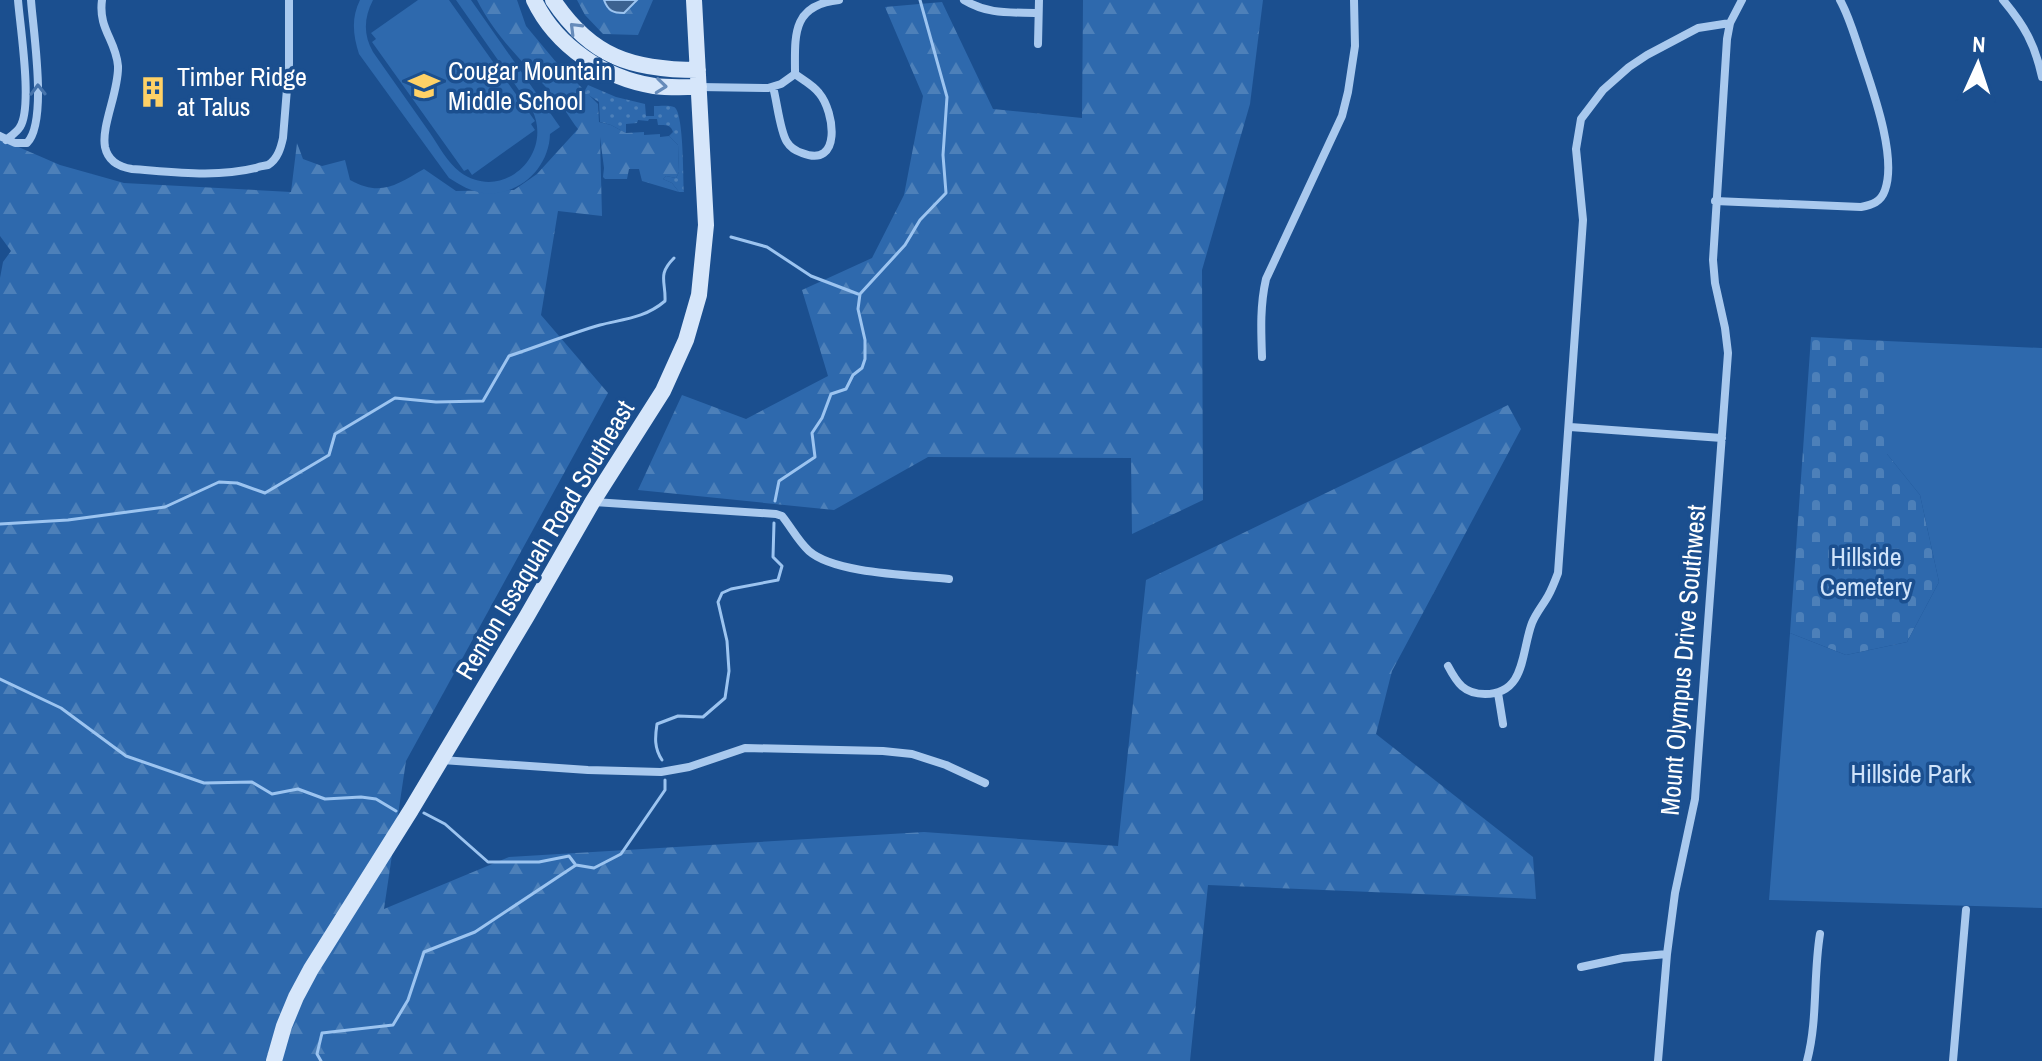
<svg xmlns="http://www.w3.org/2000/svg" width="2042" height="1061" viewBox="0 0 2042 1061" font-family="'Archivo Narrow',sans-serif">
  <defs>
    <pattern id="grass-dots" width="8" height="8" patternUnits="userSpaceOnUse" patternTransform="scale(2)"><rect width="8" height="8" fill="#2e69ad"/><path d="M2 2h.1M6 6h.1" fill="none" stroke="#4d80b9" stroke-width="1.8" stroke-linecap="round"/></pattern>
    <pattern id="forest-firs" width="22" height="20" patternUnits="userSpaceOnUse" patternTransform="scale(2)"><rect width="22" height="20" fill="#2e69ad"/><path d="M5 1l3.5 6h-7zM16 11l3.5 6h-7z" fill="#4d80b9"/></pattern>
    <pattern id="cemetery-stones" width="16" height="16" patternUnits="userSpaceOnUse" patternTransform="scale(2)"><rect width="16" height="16" fill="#2e69ad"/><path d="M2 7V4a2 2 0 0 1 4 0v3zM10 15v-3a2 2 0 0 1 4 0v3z" fill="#4d80b9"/></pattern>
  </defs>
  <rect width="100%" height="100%" fill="#1b4f8f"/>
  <path fill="url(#grass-dots)" d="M 588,85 L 616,97 L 645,104 L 646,116 L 654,116 L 654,106 C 659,106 670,105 674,107 C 684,111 683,179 684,192 L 679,192 L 672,183 L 663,179 L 666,176 L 676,178 L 679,172 L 678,145 L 669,136 L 673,132 C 671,124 664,125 658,125 L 657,119 L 649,119 L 648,121 L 638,120 L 637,123 L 626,124 L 626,133 L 611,125 L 600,122 L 599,102 L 584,92 Z"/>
  <path fill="url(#forest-firs)" d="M 477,0 L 517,0 L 526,26 L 556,62 L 598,104 L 599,122 L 611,125 L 626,133 L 644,132 L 644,135 L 660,134 L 660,137 L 669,136 L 678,145 L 679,172 L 676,178 L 666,176 L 663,179 L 672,183 L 679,192 L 642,181 L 639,169 L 629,169 L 627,179 L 605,179 L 603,177 L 604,168 L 600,137 L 602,216 L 558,211 L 541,315 L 608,393 L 406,761 L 384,909 L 509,857 L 924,832 L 1118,846 L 1146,580 L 1508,405 L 1521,429 L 1392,671 L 1376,734 L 1533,857 L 1536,899 L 1208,885 L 1190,1061 L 0,1061 L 0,278 L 3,262 L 11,251 L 0,236 L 0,139 L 60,165 L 124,183 L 291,192 L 297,143 L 303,159 L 322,166 L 345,160 L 350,180 C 381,197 396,185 424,169 L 456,191 L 514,190 L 537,174 L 578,129 C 570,119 564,107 556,98 C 528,67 496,38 477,0 Z
    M 577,0 L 604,0 L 608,9 L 635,4 L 637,0 L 653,0 L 638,35 L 603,34 L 585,15 Z
    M 1083,0 L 1263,0 L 1250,104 L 1202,270 L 1203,500 L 1132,534 L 1131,458 L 928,457 L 834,510 L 638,490 L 682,395 L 746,419 L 828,376 L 802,290 L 872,258 L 904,195 L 923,96 L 885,7 L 942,2 L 993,109 L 1082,118 Z"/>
  <path fill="url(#cemetery-stones)" d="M 1811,337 L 1887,341 L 1887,454 L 1920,495 L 1939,582 L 1907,642 L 1846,655 L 1790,633 Z"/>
  <path fill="#2e69ad" d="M 360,0 L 373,0 C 364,18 363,34 373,52 C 392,79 411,106 430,133 C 439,146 447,162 460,172 C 504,204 557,152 530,106 L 456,0 L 471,0 L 560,127 L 550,134 C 549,169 518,197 483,193 C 470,191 460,185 449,178 L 359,54 C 353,35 351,18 360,0 Z
    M 418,0 L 449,0 L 535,121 L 531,124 L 535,130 L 472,175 L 468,169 L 464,171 L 372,42 L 376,39 L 371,33 Z
    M 1887,341 L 2042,348 L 2042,908 L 1769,900 L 1790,633 L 1846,655 L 1907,642 L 1939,582 L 1920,495 L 1887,454 Z"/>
  <path fill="#3c6290" stroke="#9cc4f0" stroke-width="2" d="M 604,0 L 637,0 L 624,13 C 613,13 608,11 604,0 Z"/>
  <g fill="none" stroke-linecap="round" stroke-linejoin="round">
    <path stroke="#9cc4f0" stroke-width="3" d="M 731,237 L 767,247 L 811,276 L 858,294
      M 775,501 L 779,481 L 815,457 L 812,433 L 822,418 L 831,394 L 846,389 L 853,375 L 862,368 L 865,359 L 865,340 L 858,309 L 860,294 L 905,245 L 920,220 L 946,193 L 943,155 L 947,97 L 920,0
      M 0,524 L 68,520 L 165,507 L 219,482 L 237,483 L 265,493 L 329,455 L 335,434 L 395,398 L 436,402 L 483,401 L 509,356 C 539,346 569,334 600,325 C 624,319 645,318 665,301 C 666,281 657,275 674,258
      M 0,679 L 61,708 L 126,756 L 204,783 L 252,782 L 272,794 L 298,789 L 325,799 L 361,797 L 376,799 L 396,811
      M 662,760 C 654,748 655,737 657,724 L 678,716 L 703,717 L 725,698 L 729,671 L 727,641 L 718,602 L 722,593 L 731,589 L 778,580 L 782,566 L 773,557 L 774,523
      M 424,813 L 445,824 L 488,862 L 539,862 L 569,856 L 575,864
      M 321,1061 L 317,1054 L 322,1033 L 393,1025 L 408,1000 L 424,952 L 475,932 L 576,865 L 594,868 L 621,854 L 665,790 L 665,780"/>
    <path stroke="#a9c9ee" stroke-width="8" d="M 102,0 C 98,29 116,40 118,66 C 119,91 101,126 105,147 C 108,161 119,167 132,169 C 173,172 216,178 256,168 C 257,167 268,165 268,165 C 278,159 281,147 283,138 L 289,64 L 289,0
      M 964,0 C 989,15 1010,12 1038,13
      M 2003,0 C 2024,25 2035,44 2042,77
      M 1038,44 L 1039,0
      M 699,87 L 768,88 L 781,84 L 795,74 C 795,36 791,5 839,0
      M 773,87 C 777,101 780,132 787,142 C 790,147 796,151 802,153 C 842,169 835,112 819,93 C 813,85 803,80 795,74
      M 0,136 L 15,143 L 27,143 C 48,122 33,30 31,0
      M 6,140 C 11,136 17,132 20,127 C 33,107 20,26 18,0
      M 1715,201 L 1861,207 C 1872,205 1881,202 1885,190 C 1897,157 1873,91 1862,58 C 1855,38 1850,18 1840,0
      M 1262,357 C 1261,330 1260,305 1266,279 L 1342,116 L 1348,92 L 1355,46 L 1354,0
      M 1570,427 L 1722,438
      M 594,502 L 776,514 L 782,516 C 791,527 798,541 809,551 C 835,574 913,575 949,579
      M 1448,666 C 1457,683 1464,694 1485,694 C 1526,694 1521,652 1532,623 C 1536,613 1543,605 1548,596 C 1552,589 1555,581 1558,573 L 1583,220 L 1576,149 L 1581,119 L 1603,90 L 1629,67 L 1647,55 L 1698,28 L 1730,23
      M 1498,693 L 1503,724
      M 442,760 L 588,770 L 661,772 L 689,767 L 745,748 L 883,751 L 912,754 L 946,765 L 985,783
      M 1581,967 L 1623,958 L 1667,954
      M 1658,1061 L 1667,954 L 1675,893 L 1695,799 L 1728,353 L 1725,328 L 1715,283 L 1713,260 L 1727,39 L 1730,23 L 1742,0
      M 1807,1061 C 1818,1020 1813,976 1820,934
      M 1953,1061 L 1966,910"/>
    <path stroke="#d6e6fa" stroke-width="16" d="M 534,0 C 556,46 604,78 654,86 C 669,88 684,87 699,87
      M 553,0 C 591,57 632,70 698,70
      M 274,1061 L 284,1026 L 296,997 L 311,969 L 411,810 L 527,616 L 593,501 L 663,391 L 686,340 L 699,295 L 706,225 L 694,0"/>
  </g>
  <defs><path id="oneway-chevron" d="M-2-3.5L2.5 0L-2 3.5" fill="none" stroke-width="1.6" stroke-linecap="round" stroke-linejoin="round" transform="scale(2)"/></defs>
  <g stroke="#668bba">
    <use href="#oneway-chevron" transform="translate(575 28) rotate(-135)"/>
    <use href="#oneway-chevron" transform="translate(661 86) rotate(6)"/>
  </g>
  <use stroke="#4674ac" href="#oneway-chevron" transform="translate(38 90) rotate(-91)"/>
  <defs>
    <symbol id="school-bare" viewBox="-9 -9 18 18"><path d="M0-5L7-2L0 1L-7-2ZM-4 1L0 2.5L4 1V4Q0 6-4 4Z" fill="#ffd166" stroke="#1b4f8f" stroke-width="2.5" paint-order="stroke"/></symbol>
    <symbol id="building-bare" viewBox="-9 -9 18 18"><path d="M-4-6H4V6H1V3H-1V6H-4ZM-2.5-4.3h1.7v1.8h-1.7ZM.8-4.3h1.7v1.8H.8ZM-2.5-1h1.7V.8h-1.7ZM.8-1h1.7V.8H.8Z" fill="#ffd166" stroke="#1b4f8f" stroke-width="2.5" paint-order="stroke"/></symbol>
  </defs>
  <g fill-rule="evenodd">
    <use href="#school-bare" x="402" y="64" width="44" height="44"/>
    <use href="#building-bare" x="131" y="70" width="44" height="44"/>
  </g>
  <g text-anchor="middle" stroke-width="7" stroke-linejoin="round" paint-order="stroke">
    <g font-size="26" fill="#fff" stroke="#1b4f8f" text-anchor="start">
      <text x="448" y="80">Cougar Mountain<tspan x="448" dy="30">Middle School</tspan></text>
      <text x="177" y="86">Timber Ridge<tspan x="177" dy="30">at Talus</tspan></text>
    </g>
    <g font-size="26" fill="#fff" stroke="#1b4f8f">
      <text transform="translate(545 540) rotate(-59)" y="9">Renton Issaquah Road Southeast</text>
      <text transform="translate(1683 660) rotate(-85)" y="9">Mount Olympus Drive Southwest</text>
    </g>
    <g font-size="26" fill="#cfe3fa" stroke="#1b4f8f">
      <text x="1866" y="566">Hillside<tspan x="1866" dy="30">Cemetery</tspan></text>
      <text x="1911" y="783">Hillside Park</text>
    </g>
  </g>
  <g transform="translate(1978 64) rotate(3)" stroke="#1b4f8f" stroke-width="6" paint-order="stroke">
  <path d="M0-6L14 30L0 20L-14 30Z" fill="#ffffff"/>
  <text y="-12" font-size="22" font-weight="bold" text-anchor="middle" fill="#ffffff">N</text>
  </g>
</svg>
